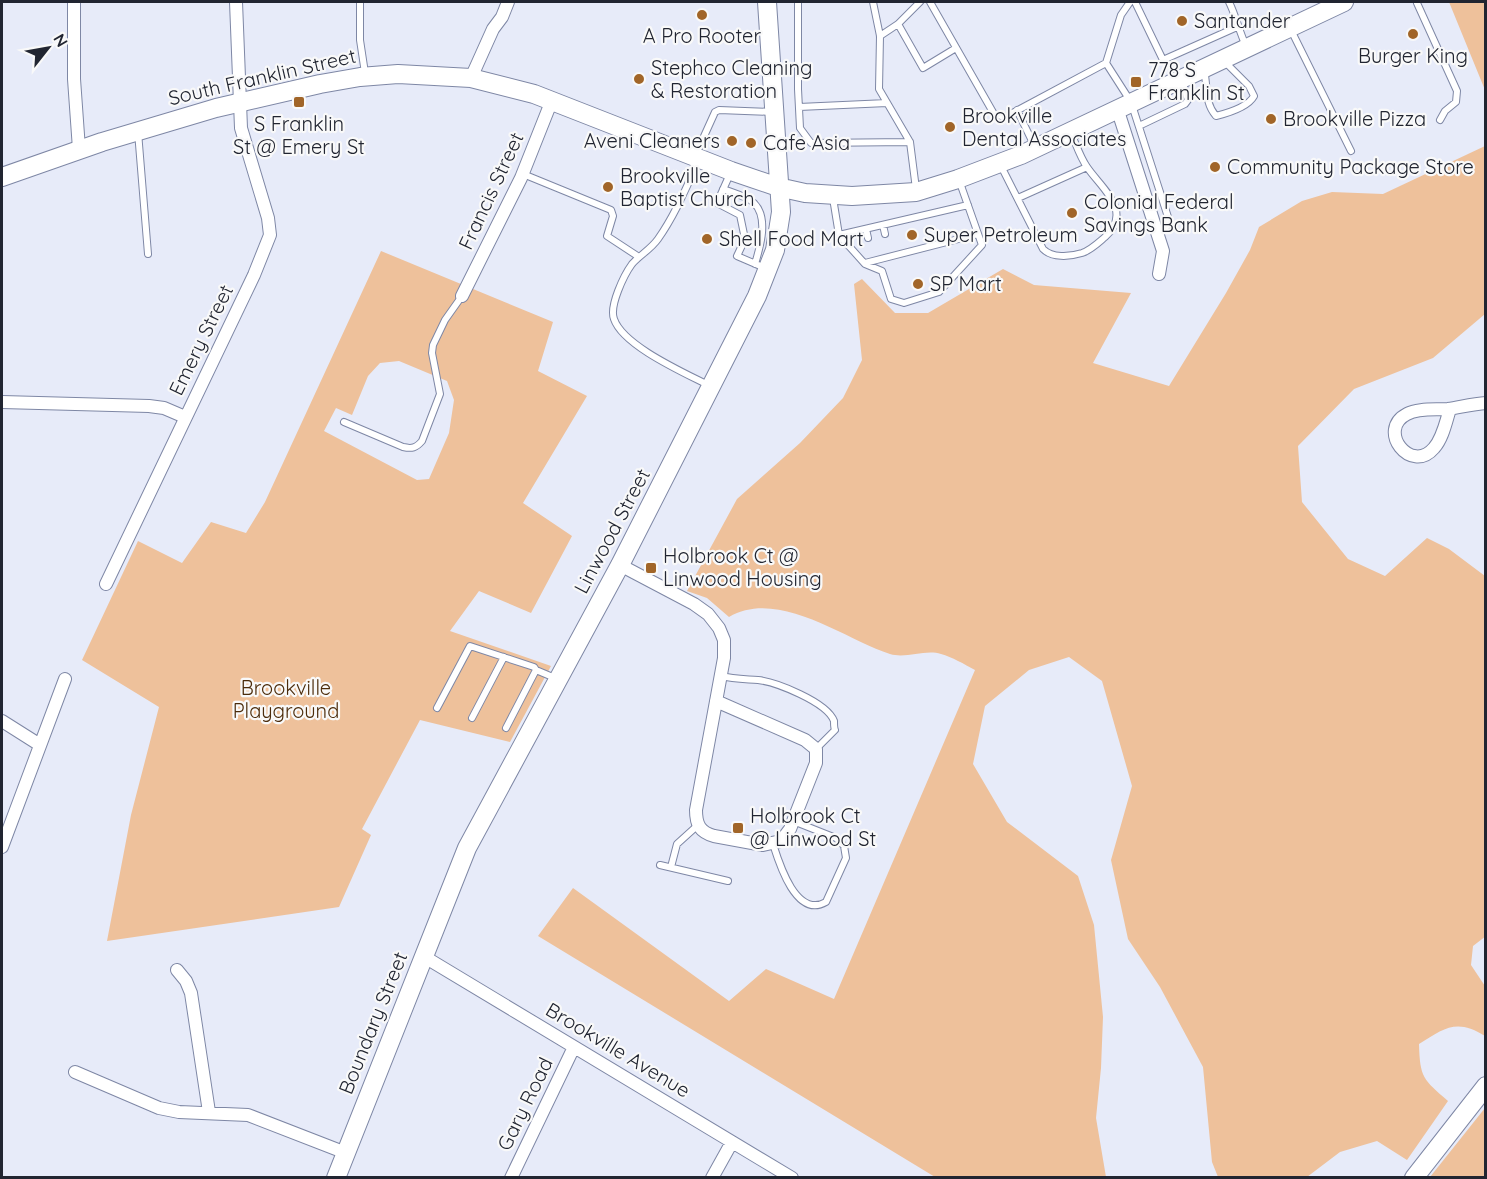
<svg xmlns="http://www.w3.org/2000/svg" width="1487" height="1179" viewBox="0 0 1487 1179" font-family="Quicksand,sans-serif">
  <rect width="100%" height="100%" fill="#e7ebf9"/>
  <path fill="#eec19b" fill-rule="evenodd" d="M 1449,2 L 1485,2 L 1485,90 Z
    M 1485,146 L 1485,314 L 1433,358 L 1354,389 L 1298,446 L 1302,502 L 1348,559 L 1385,576 L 1427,538 L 1449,549 L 1485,576 L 1486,936 L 1473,946 L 1471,965 L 1485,986 L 1485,1036 C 1457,1018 1444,1028 1419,1044 C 1420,1078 1423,1079 1448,1101 L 1407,1160 L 1377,1141 L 1340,1152 L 1307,1177 L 1218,1177 L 1212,1162 L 1203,1067 L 1160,987 L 1128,939 L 1111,860 L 1132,786 L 1102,681 L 1069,657 L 1029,670 L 985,706 L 973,764 L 1007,822 L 1078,876 L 1094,925 L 1103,1017 L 1101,1068 L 1096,1118 L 1106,1177 L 935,1177 L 538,936 L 573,888 L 729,1001 L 766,969 L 834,999 L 975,670 C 964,664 952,657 941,654 C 925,649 906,659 890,654 C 844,639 778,588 729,617 L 707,598 L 687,591 L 737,499 L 800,443 L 843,398 L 862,360 L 854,284 L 862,279 L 895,313 L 928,313 L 1003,269 L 1034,285 L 1131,293 L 1093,363 L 1169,386 L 1226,293 L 1250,250 L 1259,227 L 1302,201 L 1332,192 L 1383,194 Z
    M 381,251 L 553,322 L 538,371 L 587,396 L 523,503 L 572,536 L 531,613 L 479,591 L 450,631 L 551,666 L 510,742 L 420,720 L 362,829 L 371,835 L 339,907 L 107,941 L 131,815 L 159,707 L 82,660 L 138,541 L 182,563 L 211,522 L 246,533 L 265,502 ZM 399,361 L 447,381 L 454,400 L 449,433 L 429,479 L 417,480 L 324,431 L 336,408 L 352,415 L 368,376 L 380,363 Z
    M 1485,1108 L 1485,1177 L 1430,1177 Z"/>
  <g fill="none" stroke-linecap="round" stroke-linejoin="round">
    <defs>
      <path id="service" d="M 360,2 L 360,40 L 365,73
        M 798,2 L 798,89 L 800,128 L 811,143 L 910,142
        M 873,2 L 880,36 L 879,89 L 910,142 L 916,189
        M 930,2 L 994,114 L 1005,117 L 1106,63 L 1121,15 L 1130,2
        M 1135,2 L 1163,60 L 1237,27
        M 1229,2 C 1236,16 1239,31 1246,46
        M 1417,3 L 1457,91 L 1456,102 L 1445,111 L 1440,120
        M 898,24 L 923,68 L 956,48
        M 1291,30 L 1351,151
        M 880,36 L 898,24 L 920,2
        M 1106,63 L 1131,102 L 1168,217 L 1167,226 L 1159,235
        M 1204,70 C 1208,87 1204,102 1216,116 C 1228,113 1248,107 1254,96 L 1249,86 L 1224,61
        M 799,107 L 887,103
        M 1017,110 L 1034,145
        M 1139,126 L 1185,104 L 1188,100 L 1182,81
        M 138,132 L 148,254
        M 696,154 L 715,112 L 719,110 L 773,112
        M 698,162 C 686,188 675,215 658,239 C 651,249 640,255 632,264 C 624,275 609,306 614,319 C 623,346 685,373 710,386
        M 1001,166 L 1043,249 C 1052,258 1069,257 1082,253 C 1091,250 1098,243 1105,237 C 1134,211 1101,188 1087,167 C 1080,157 1076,144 1071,133
        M 523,174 L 611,210 L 613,216 L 607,236 L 639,257
        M 730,174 L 717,203 L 740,215 L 745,239 L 737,256 L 765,268
        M 723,189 C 733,193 747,196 754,203 C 769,218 760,247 755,264
        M 833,198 L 839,235 L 865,264 L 882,271 L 891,299 L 904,303 L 939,292 L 982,245 L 959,180
        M 1018,198 L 1087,167
        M 883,225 L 885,234
        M 866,229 L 868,238
        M 839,235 L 968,205
        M 865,263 L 978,234
        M 344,422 L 403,447 C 412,449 416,448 422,441 L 440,394 L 432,353 L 433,345 L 445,320 L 462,296
        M 721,676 C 733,679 745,679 758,680 C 776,682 827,702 834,721 C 834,722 834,728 835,730 L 816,749
        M 437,708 L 470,646 L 534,667 L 536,670 L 555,678
        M 472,718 L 504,657
        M 506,728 L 536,670
        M 773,844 C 779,863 796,919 826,902 L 846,858 L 844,846 L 836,838 L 793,821
        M 660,865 L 728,881
        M 671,867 L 677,844 L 698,825"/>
      <path id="minor" d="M 74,2 L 74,79 L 79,149
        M 471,78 L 493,29 L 502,17 L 508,2
        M 1117,108 L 1163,251 L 1159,274
        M 462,296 L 521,178 L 552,100
        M 2,402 L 149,406 L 164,408 L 185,417
        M 1450,409 C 1446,421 1443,438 1434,448 C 1411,475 1376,430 1407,414 C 1418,408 1435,410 1448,409 C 1461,407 1473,404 1486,403
        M 620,565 L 694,604 L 708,614 L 719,628 L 724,640 L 724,658 L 696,810 C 696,825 700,832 714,836 L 763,845 L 781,841 L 790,829 L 816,763 L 816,749 L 805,740 L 716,701
        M 106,584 L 254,275 L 270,235 L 268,218 L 241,128 L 236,2
        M 2,721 L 40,745
        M 2,847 L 65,679
        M 423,956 L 792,1178
        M 177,970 L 186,981 L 191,993 L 209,1112
        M 75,1072 L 159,1108 L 179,1112 L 248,1115 L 346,1153
        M 511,1178 L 574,1047
        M 712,1178 L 732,1142"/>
      <path id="secondary" d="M 2,177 L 102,142 L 216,108 L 320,84 L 360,77 L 398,74 L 471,78 L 534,94 L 731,171 L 778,187 L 805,193 L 852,196 L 916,192 L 958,179 L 1021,155 L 1344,2
        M 336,1178 L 467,848 L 620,565 L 757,296 L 775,250 L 781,212 L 767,2
        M 1414,1178 L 1486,1086"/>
    </defs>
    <use href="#service" stroke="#7e87a5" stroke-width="8"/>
    <use href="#minor" stroke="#7e87a5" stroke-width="14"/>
    <use href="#secondary" stroke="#7e87a5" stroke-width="20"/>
    <use href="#service" stroke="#fff" stroke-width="6"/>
    <use href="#minor" stroke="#fff" stroke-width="12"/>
    <use href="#secondary" stroke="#fff" stroke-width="18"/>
  </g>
  <g fill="#a16528" stroke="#f9f9f9" stroke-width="2">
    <circle cx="702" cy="15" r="6"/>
    <circle cx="1182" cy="21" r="6"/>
    <circle cx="1413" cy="34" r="6"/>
    <circle cx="639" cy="79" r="6"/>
    <rect x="1130" y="76" width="12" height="12" rx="3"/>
    <rect x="293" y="96" width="12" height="12" rx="3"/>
    <circle cx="1271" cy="119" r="6"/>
    <circle cx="950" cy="127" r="6"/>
    <circle cx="732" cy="141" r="6"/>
    <circle cx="751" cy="143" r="6"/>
    <circle cx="1215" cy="167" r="6"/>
    <circle cx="608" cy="187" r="6"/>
    <circle cx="1072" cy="213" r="6"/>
    <circle cx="912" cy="235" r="6"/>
    <circle cx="707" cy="239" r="6"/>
    <circle cx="918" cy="284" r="6"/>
    <rect x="645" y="562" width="12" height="12" rx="3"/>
    <rect x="732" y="822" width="12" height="12" rx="3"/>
  </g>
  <g text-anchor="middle" stroke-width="4.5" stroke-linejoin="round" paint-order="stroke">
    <g font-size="20" fill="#212531" stroke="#f9f9f9" text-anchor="start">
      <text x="1194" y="28">Santander</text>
      <text x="702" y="43" text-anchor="middle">A Pro Rooter</text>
      <text x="1413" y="63" text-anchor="middle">Burger King</text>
      <text x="651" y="75">Stephco Cleaning<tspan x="651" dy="23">&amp; Restoration</tspan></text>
      <text x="1148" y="77">778 S<tspan x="1148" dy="23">Franklin St</tspan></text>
      <text x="962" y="123">Brookville<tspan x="962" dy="23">Dental Associates</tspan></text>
      <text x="1283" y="126">Brookville Pizza</text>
      <text x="299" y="131" text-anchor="middle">S Franklin<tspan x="299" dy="23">St @ Emery St</tspan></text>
      <text x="720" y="148" text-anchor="end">Aveni Cleaners</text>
      <text x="763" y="150">Cafe Asia</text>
      <text x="1227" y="174">Community Package Store</text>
      <text x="620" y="183">Brookville<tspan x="620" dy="23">Baptist Church</tspan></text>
      <text x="1084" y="209">Colonial Federal<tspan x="1084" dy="23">Savings Bank</tspan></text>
      <text x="924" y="242">Super Petroleum</text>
      <text x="719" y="246">Shell Food Mart</text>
      <text x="930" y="291">SP Mart</text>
      <text x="663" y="563">Holbrook Ct @<tspan x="663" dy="23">Linwood Housing</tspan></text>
      <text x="750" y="823">Holbrook Ct<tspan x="750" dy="23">@ Linwood St</tspan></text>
    </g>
    <g font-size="20" fill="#212531" stroke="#f9f9f9">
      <text transform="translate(262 77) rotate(-13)" y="7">South Franklin Street</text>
      <text transform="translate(491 191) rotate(-65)" y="7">Francis Street</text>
      <text transform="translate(201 340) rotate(-64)" y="7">Emery Street</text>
      <text transform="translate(612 531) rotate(-62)" y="7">Linwood Street</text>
      <text transform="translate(373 1023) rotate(-68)" y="7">Boundary Street</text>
      <text transform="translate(618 1050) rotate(31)" y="7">Brookville Avenue</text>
      <text transform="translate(525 1104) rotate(-64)" y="7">Gary Road</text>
    </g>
    <g font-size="20" fill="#4c2c0b" stroke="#f9f9f9">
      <text x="286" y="695">Brookville<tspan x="286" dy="23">Playground</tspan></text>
    </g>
  </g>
  <rect width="1487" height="1179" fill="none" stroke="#212531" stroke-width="6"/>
  <g transform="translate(48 48) rotate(59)" stroke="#f9f9f9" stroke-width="4.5" paint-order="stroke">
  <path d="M0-4.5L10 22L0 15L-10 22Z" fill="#212531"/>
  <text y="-9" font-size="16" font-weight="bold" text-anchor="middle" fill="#212531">N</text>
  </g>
</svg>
